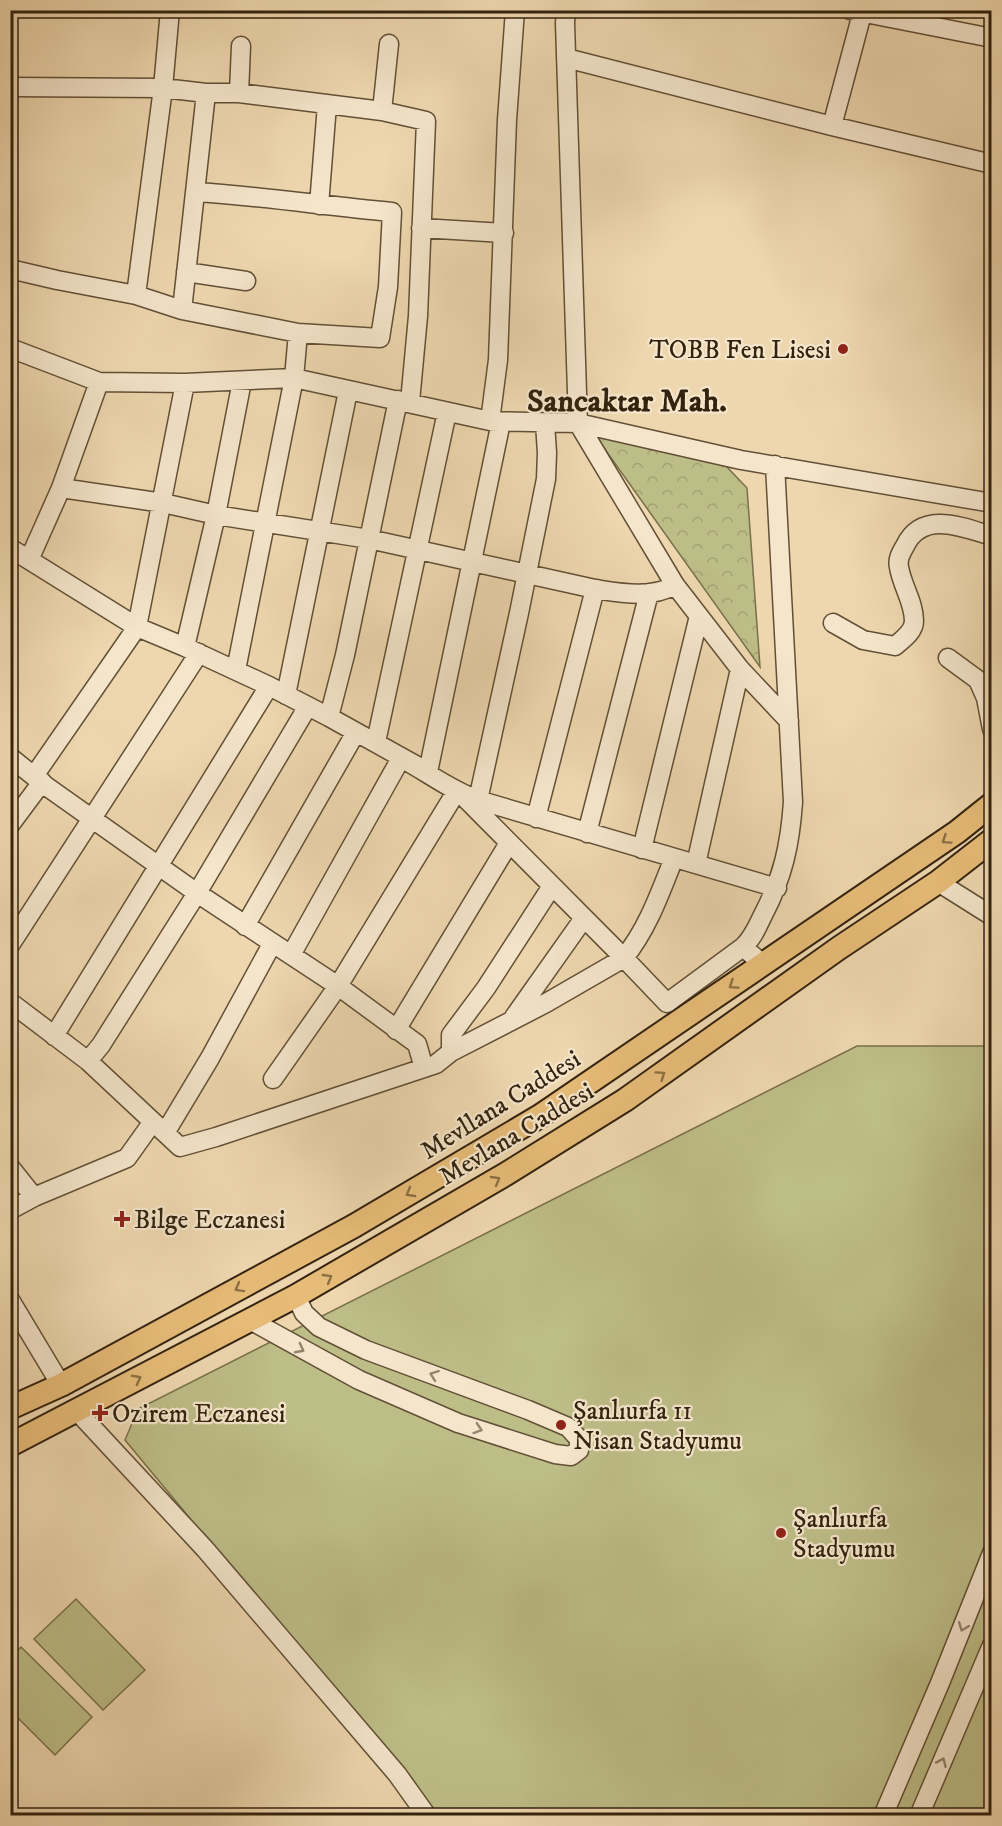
<svg xmlns="http://www.w3.org/2000/svg" width="1002" height="1826" viewBox="0 0 1002 1826" font-family="'IM FELL DW Pica',serif">
  <defs>
    <pattern id="forest-crowns" width="20" height="18" patternUnits="userSpaceOnUse" patternTransform="scale(1.5)"><rect width="20" height="18" fill="#bdbd87"/><path d="M2 6a3 3 0 1 1 6 0M12 15a3 3 0 1 1 6 0" fill="none" stroke="#a3a273"/></pattern>
  </defs>
  <rect width="100%" height="100%" fill="#eed7af"/>
  <filter id="stains"><feTurbulence type="fractalNoise" baseFrequency=".00333" numOctaves="4"/><feColorMatrix values="0 0 0 0 .2 0 0 0 0 .09 0 0 0 0 .02 0 0 0 .5 -.17"/></filter>
  <radialGradient id="worn" r=".72"><stop offset=".6" stop-color="#630" stop-opacity="0"/><stop offset="1" stop-color="#630" stop-opacity=".3"/></radialGradient>
  <path fill="#bdbd87" stroke="#78704a" stroke-width="1.5" d="M 857,1046 L 991,1046 L 991,1815 L 436,1815 L 125,1440 L 138,1409 Z
    M 76,1599 L 145,1670 L 103,1710 L 34,1639 Z
    M 21,1647 L 92,1717 L 55,1755 L 11,1711 L 11,1657 Z"/>
  <path fill="url(#forest-crowns)" stroke="#78704a" stroke-width="1.5" d="M 594,434 L 726,466 L 747,488 L 760,667 Z"/>
  <g fill="none" stroke-linecap="round" stroke-linejoin="round">
    <defs>
      <path id="minor" d="M 566,10 L 565,23 L 578,423 L 741,460 L 992,503
        M 850,10 L 992,38
        M 566,58 L 832,126 L 992,164
        M 10,87 L 163,88 L 206,93 L 239,93 L 382,111 L 426,121 L 418,316 L 410,402
        M 239,93 L 241,46
        M 382,111 L 389,44
        M 832,126 L 863,10
        M 319,205 L 327,105
        M 421,228 L 504,233
        M 10,269 L 57,280 L 136,295 L 182,310 L 298,333 L 380,338 L 388,287 L 392,212 C 326,206 261,196 195,192
        M 186,272 L 246,281
        M 136,295 L 163,88 L 170,10
        M 182,310 L 206,93
        M 10,348 L 99,382 L 185,383 L 294,378 L 490,421 L 578,423 L 675,585 L 740,669 L 789,721
        M 490,421 L 498,360 L 507,120 L 515,10
        M 61,488 L 163,503 L 216,515 L 369,539 L 595,589 C 621,593 651,599 675,585
        M 10,548 L 137,627 L 185,647 L 269,686 L 329,717 L 428,772 L 501,422
        M 29,560 L 61,488 L 99,382
        M 833,623 L 863,640 L 895,646 C 902,640 914,632 914,621 C 914,602 902,586 899,567 C 897,559 901,553 905,546 C 922,510 962,527 992,536
        M 185,647 L 216,515 L 242,381
        M 948,658 L 978,680 L 986,698 L 992,729
        M 236,670 L 294,378 L 298,333
        M 286,695 L 348,391
        M 329,717 L 345,655 L 398,400
        M 376,742 L 447,412
        M 10,757 L 46,786 L 197,893 L 338,986 L 417,1044 L 424,1068
        M 34,776 L 137,627 L 185,383
        M 464,797 L 624,958 C 648,928 660,893 674,858
        M 478,800 L 519,613 L 546,479 L 547,453 L 545,423
        M 536,818 L 595,589
        M 10,825 L 42,782
        M 587,833 L 649,593
        M 642,849 L 699,616
        M 696,864 L 740,669
        M 938,882 L 992,916
        M 245,926 L 356,732
        M 10,945 L 199,653
        M 291,955 L 401,758 C 427,772 450,790 478,800 L 777,888
        M 764,965 L 743,947 C 753,938 757,927 763,915 C 783,877 790,845 793,802 L 775,465
        M 10,1002 L 88,1061 L 180,1147 L 216,1137 L 436,1064 L 451,1052 L 546,1003 L 624,958 L 667,1003 L 743,947
        M 514,1017 L 584,918
        M 396,1030 L 509,843
        M 54,1036 L 269,686
        M 451,1052 L 451,1035 L 486,988 L 552,886
        M 88,1061 L 101,1045 L 197,893 L 308,706
        M 273,1079 L 338,986 L 456,792
        M 165,1133 L 210,1058 L 272,944
        M 10,1167 L 34,1197
        M 10,1210 L 34,1197 L 127,1158 L 152,1123
        M 10,1300 L 61,1385
        M 250,1320 L 359,1380 L 458,1423 L 555,1454 L 571,1456 L 579,1450 L 579,1439 L 568,1427 L 528,1410 L 366,1350 L 319,1327 L 304,1313 L 296,1296
        M 77,1411 L 205,1549 L 397,1774 L 427,1816
        M 883,1816 L 940,1683 L 992,1553
        M 919,1816 L 992,1645"/>
      <path id="major" d="M 10,1408 L 61,1385 L 354,1226 L 540,1116 L 957,832 L 992,804
        M 10,1445 L 296,1296 L 506,1174 L 625,1100 L 839,948 L 938,882 L 992,840"/>
    </defs>
    <use href="#minor" stroke="#625036" stroke-width="21"/>
    <use href="#major" stroke="#33230e" stroke-width="26"/>
    <use href="#minor" stroke="#f4e5cb" stroke-width="18"/>
    <use href="#major" stroke="#e7bc78" stroke-width="22"/>
  </g>
  <defs><path id="oneway-chevron" d="M-2-3.5L2.5 0L-2 3.5" fill="none" stroke-width="1.6" stroke-linecap="round" stroke-linejoin="round" transform="scale(1.5)"/></defs>
  <g stroke="#8d7043">
    <use href="#oneway-chevron" transform="translate(946 840) rotate(146)"/>
    <use href="#oneway-chevron" transform="translate(733 985) rotate(146)"/>
    <use href="#oneway-chevron" transform="translate(661 1075) rotate(-35)"/>
    <use href="#oneway-chevron" transform="translate(496 1180) rotate(-30)"/>
    <use href="#oneway-chevron" transform="translate(410 1193) rotate(150)"/>
    <use href="#oneway-chevron" transform="translate(328 1278) rotate(-30)"/>
    <use href="#oneway-chevron" transform="translate(239 1288) rotate(151)"/>
    <use href="#oneway-chevron" transform="translate(137 1379) rotate(-28)"/>
  </g>
  <g stroke="#94846c">
    <use href="#oneway-chevron" transform="translate(300 1349) rotate(28)"/>
    <use href="#oneway-chevron" transform="translate(434 1375) rotate(-160)"/>
    <use href="#oneway-chevron" transform="translate(478 1429) rotate(18)"/>
    <use href="#oneway-chevron" transform="translate(963 1627) rotate(111)"/>
    <use href="#oneway-chevron" transform="translate(942 1762) rotate(-66)"/>
  </g>
  <g fill="#8f2418" stroke="#f4e5cb" stroke-width="2">
    <circle cx="843" cy="349" r="6"/>
    <path d="M119 1210h6v6h6v6h-6v6h-6v-6h-6v-6h6z"/>
    <path d="M97 1404h6v6h6v6h-6v6h-6v-6h-6v-6h6z"/>
    <circle cx="561" cy="1425" r="6"/>
    <circle cx="781" cy="1533" r="6"/>
  </g>
  <g text-anchor="middle" stroke-width="4.5" stroke-linejoin="round" paint-order="stroke">
    <g font-size="26" fill="#33230e" stroke="#f4e5cb" text-anchor="start">
      <text x="831" y="358" text-anchor="end">TOBB Fen Lisesi</text>
      <text x="134" y="1228">Bilge Eczanesi</text>
      <text x="573" y="1419">Şanlıurfa 11<tspan x="573" dy="30">Nisan Stadyumu</tspan></text>
      <text x="112" y="1422">Ozirem Eczanesi</text>
      <text x="793" y="1527">Şanlıurfa<tspan x="793" dy="30">Stadyumu</tspan></text>
    </g>
    <g font-size="26" fill="#33230e" stroke="#f4e5cb">
      <text transform="translate(500 1104) rotate(-32)" y="9">Mevllana Caddesi</text>
      <text transform="translate(516 1133) rotate(-31)" y="9">Mevlana Caddesi</text>
    </g>
    <g font-size="32" font-weight="bold" fill="#33230e" stroke="#f4e5cb">
      <text x="627" y="411">Sancaktar Mah.</text>
    </g>
  </g>
  <rect width="1002" height="1826" fill="none" stroke="#eed7af" stroke-width="36"/>
  <rect x="12" y="12" width="978" height="1802" fill="none" stroke="#33230e" stroke-width="3"/>
  <rect x="18" y="18" width="966" height="1790" fill="none" stroke="#33230e" stroke-width="1.5"/>
  <rect width="100%" height="100%" filter="url(#stains)"/>
  <rect width="100%" height="100%" fill="url(#worn)"/>
</svg>
